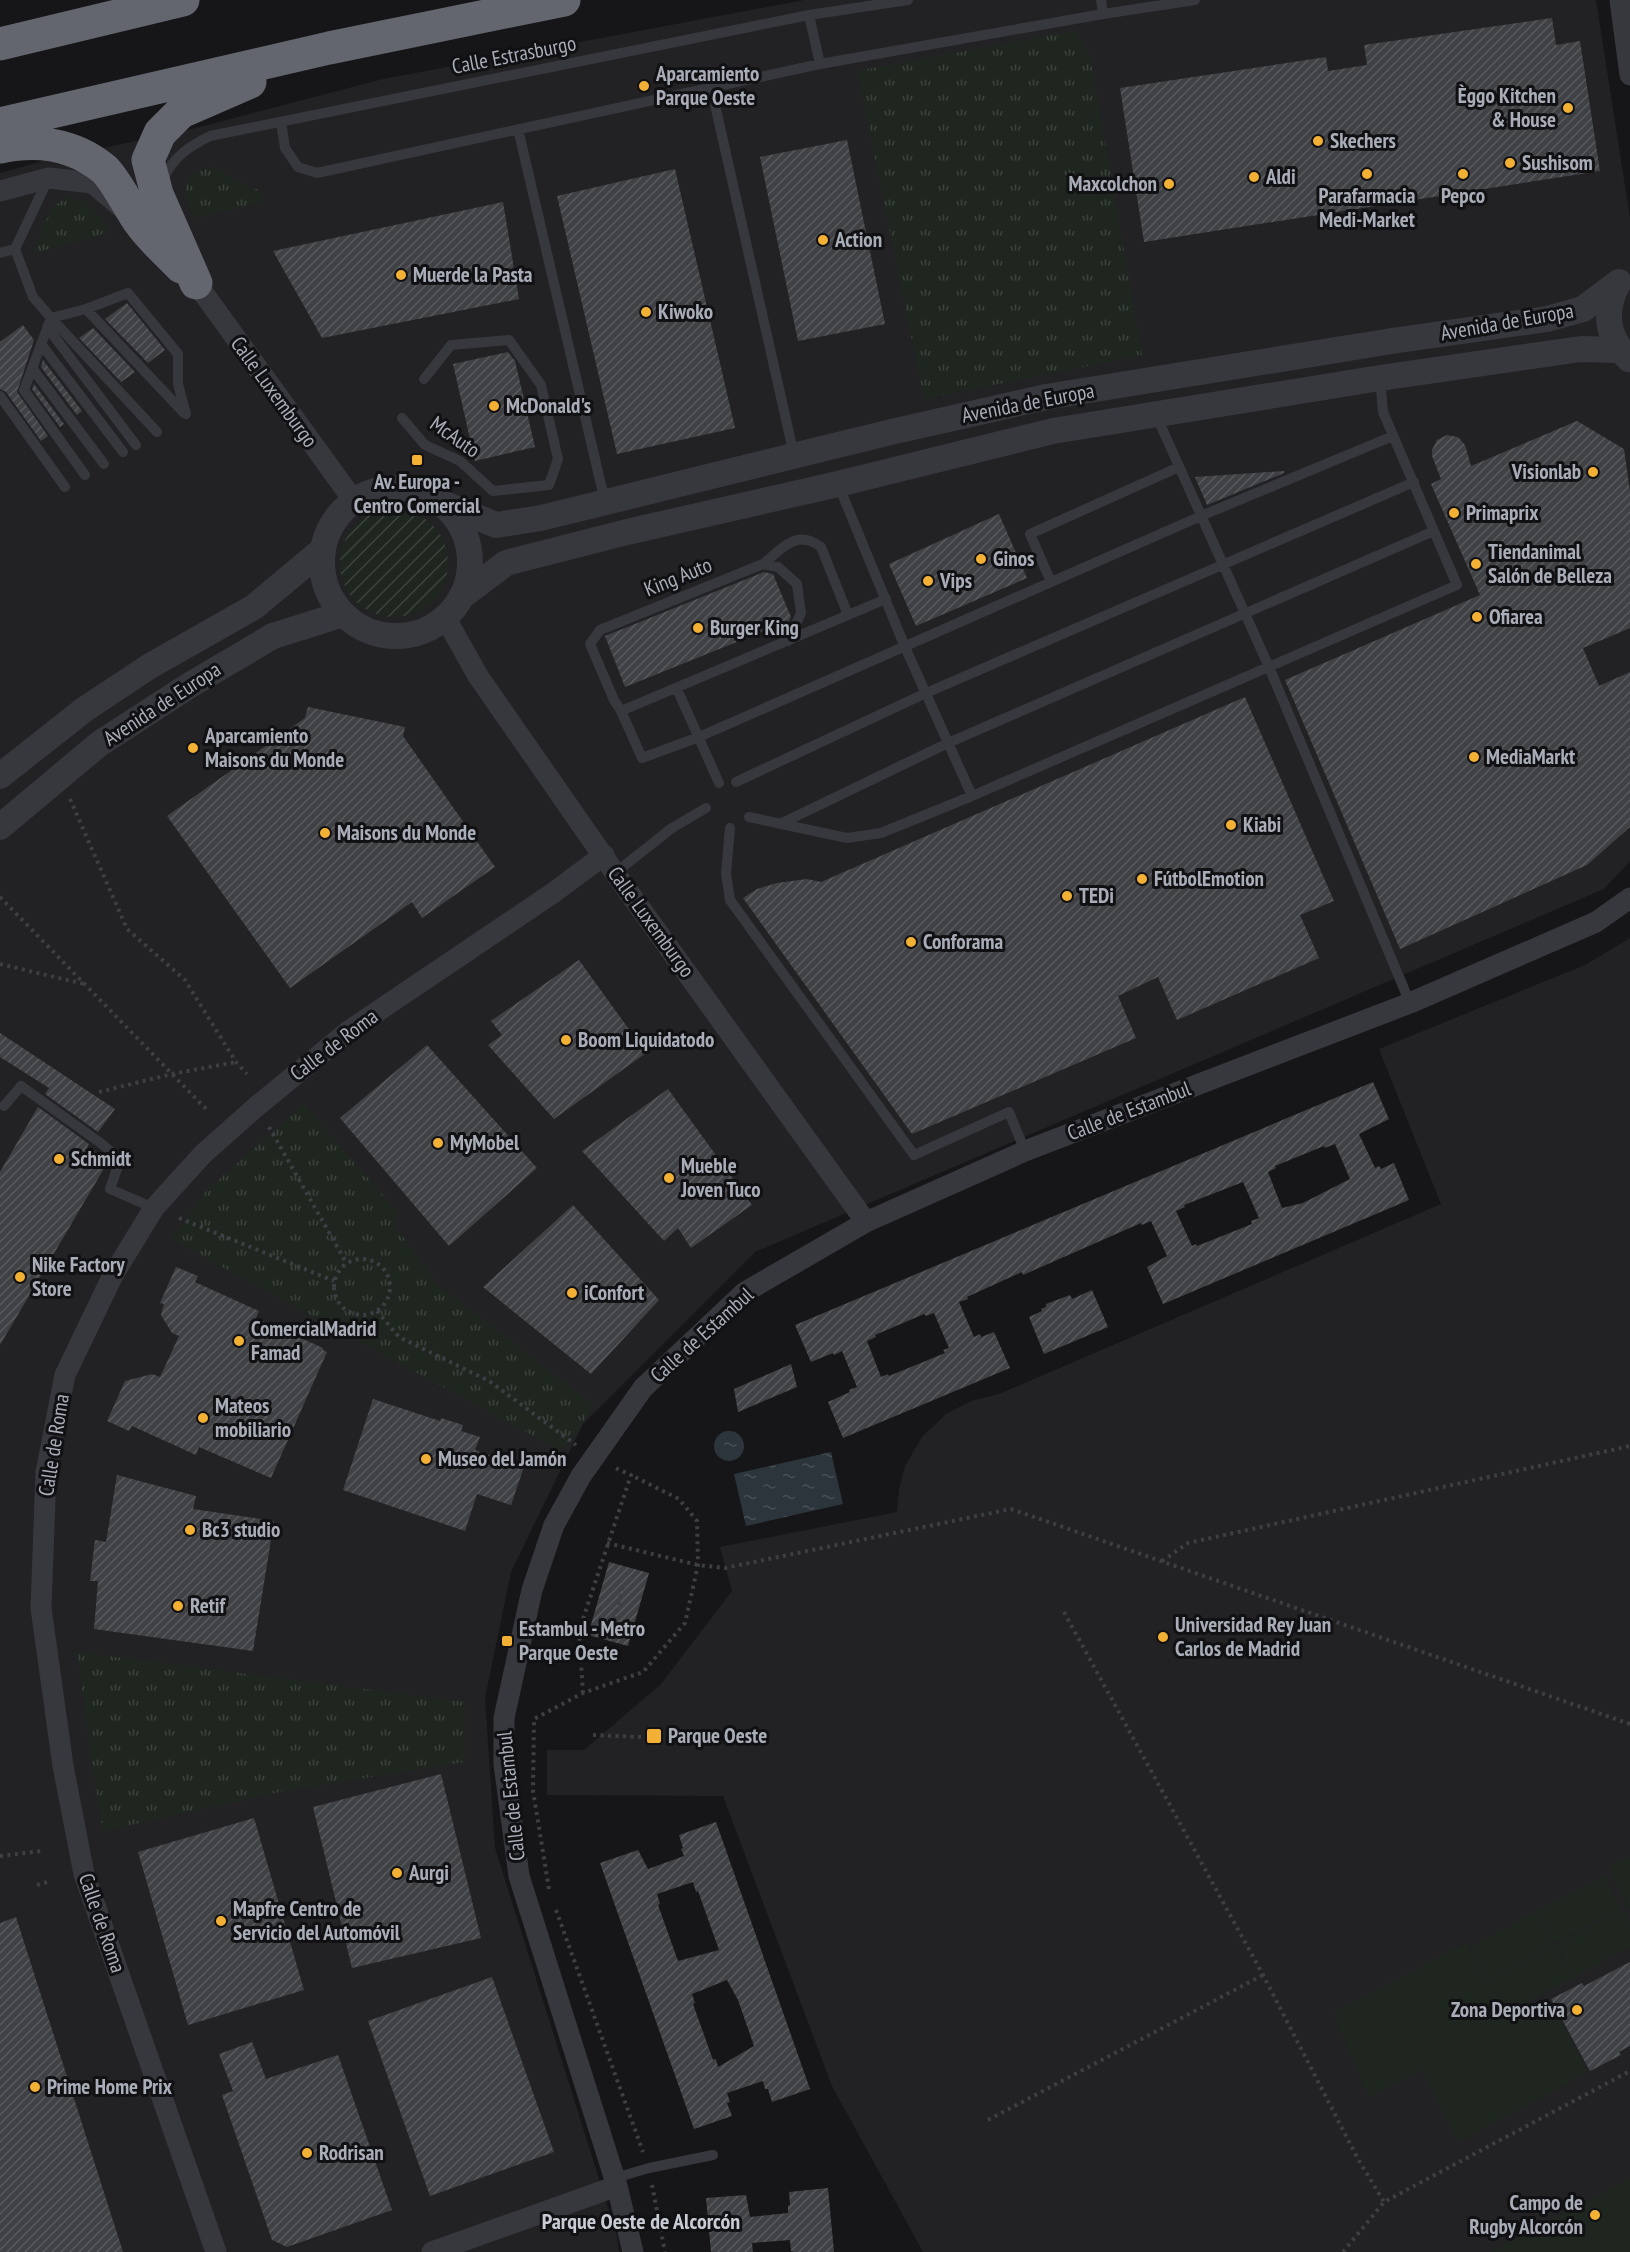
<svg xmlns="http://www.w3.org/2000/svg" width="1630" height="2252" viewBox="0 0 1630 2252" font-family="'PT Sans Narrow',sans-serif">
  <defs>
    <pattern id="grass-tufts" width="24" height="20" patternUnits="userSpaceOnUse" patternTransform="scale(1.5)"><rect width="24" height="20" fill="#1e261f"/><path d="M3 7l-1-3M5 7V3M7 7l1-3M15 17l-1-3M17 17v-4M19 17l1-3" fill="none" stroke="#3c433d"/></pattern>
    <pattern id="garden-furrows" width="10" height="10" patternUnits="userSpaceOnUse" patternTransform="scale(1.5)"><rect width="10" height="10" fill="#1e261f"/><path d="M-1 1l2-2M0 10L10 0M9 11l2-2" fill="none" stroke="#3c433d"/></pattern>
    <pattern id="water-ripples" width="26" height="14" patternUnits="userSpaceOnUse" patternTransform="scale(1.5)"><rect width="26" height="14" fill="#2c353c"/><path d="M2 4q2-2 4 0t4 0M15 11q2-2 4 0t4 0" fill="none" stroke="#485056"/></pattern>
    <pattern id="building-hatch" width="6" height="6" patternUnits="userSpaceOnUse" patternTransform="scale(1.5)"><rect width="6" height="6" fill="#404145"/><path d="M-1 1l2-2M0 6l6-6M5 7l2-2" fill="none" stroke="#595a5e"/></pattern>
  </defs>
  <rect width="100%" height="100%" fill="#161618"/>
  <path fill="#222225" d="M 804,0 L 1596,0 L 1630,218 L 1630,861 L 1604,889 L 755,1252 L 583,1424 L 511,1572 L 485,1698 L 495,1848 L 617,2236 L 619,2252 L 0,2252 L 0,173 L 43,161 L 196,128 L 383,79 Z
    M 1630,938 L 1630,2252 L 923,2252 L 832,2086 L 723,1796 L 547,1795 L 547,1750 L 584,1750 L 661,1684 L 732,1591 L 720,1547 L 897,1512 L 899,1490 L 905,1466 L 922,1437 L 946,1414 L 971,1401 L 999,1394 L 1441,1204 L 1379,1049 L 1585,965 Z"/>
  <path fill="url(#grass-tufts)" d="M 1074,31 L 1090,56 L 1142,355 L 924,399 L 857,71 Z
    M 213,167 L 250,187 L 259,190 L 263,198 L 259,203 L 195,218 C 185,202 183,195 189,178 L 203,169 Z
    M 68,197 L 86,201 L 110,232 L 34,253 L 43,226 L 55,205 Z
    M 304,1104 L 399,1214 L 392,1222 L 438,1285 L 594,1405 L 571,1441 L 559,1450 L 171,1239 L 206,1191 Z
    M 77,1652 L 465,1702 L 465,1762 L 289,1790 L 103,1831 L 91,1757 Z"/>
  <path fill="url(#garden-furrows)" d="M340 563a54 54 0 1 1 108 0a54 54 0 1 1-108 0Z"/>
  <path fill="#1e261f" d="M 1630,1857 L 1630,1909 L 1609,1868 Z
    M 1604,1876 L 1621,1908 L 1555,1943 L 1537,1911 Z
    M 1622,1910 L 1630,1925 L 1630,1947 L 1573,1977 L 1556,1945 Z
    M 1536,1912 L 1553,1945 L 1487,1980 L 1470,1947 Z
    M 1466,1943 L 1494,1994 L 1488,1981 L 1554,1946 L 1572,1978 L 1505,2014 L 1510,2022 L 1550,2001 L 1588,2072 L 1459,2142 L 1421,2070 L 1369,2098 L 1333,2013 Z
    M 1630,2178 L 1630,2252 L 1491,2252 Z"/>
  <path fill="url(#water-ripples)" d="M714 1446a15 15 0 1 1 30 0a15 15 0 1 1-30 0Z
    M 831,1452 L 843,1504 L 746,1526 L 734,1474 Z"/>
  <path fill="url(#building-hatch)" fill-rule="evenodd" d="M 1552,18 L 1556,45 L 1580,41 L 1600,171 L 1144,242 L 1120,88 L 1326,57 L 1328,71 L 1367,65 L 1364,45 Z
    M 847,140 L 885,324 L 798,341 L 760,157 Z
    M 675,169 L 735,428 L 617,454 L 557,196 Z
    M 503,202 L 519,299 L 322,338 L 273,251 Z
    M 127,303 L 165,350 L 148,363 L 105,319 Z
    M 23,325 L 34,340 L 17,392 L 48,436 L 41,441 L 6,392 L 0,389 L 0,342 Z
    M 93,328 L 135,372 L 121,382 L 79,338 Z
    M 508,352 L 515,361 L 535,447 L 475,461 L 453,364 Z
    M 43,360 L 82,411 L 77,415 L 41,367 Z
    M 34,384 L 64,424 L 60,427 L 32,389 Z
    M 1577,421 L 1624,449 L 1630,491 L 1630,628 L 1583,648 L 1599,686 L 1630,672 L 1630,827 L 1587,865 L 1400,949 L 1285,680 L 1480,595 L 1431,484 L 1441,479 L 1432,456 L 1432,450 L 1437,440 L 1447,435 L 1458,437 L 1465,445 L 1471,466 Z
    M 1284,471 L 1284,473 L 1207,505 L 1195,477 Z
    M 999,514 L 1027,578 L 916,626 L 889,564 Z
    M 764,572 L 773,574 L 791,617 L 789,621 L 625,687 L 605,636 Z
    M 1245,697 L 1334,901 L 1300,915 L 1319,958 L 1177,1020 L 1158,977 L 1118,996 L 1136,1038 L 912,1134 L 743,898 L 757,889 L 777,883 L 807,879 L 821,882 Z
    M 308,707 L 405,727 L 403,736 L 495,867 L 422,918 L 412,902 L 290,988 L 167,816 L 305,718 Z
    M 579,960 L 646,1053 L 554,1119 L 488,1045 L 502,1035 L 491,1021 Z
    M 0,1033 L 115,1109 L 98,1132 L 45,1094 L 49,1088 L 0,1057 Z
    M 427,1045 L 537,1168 L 449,1246 L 340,1118 Z
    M 1373,1082 L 1389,1119 L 1359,1134 L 1375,1168 L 1379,1166 L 1381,1169 L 1394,1163 L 1409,1200 L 1163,1304 L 1147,1267 L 1167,1256 L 1151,1221 L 1142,1225 L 1141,1223 L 1023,1275 L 1022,1272 L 967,1297 L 968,1299 L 959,1302 L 974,1337 L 980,1334 L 981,1337 L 994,1332 L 1010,1368 L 843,1438 L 828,1402 L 850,1392 L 849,1390 L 857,1387 L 842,1351 L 834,1355 L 833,1353 L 811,1362 L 795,1325 ZM 1335,1144 L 1350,1179 L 1303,1203 L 1282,1208 L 1268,1172 L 1276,1168 L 1275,1166 L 1324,1146 L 1325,1148 ZM 1243,1182 L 1259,1218 L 1251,1221 L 1252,1224 L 1197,1246 L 1196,1244 L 1192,1246 L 1176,1211 L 1185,1207 L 1184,1205 ZM 934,1313 L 949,1348 L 943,1350 L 945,1353 L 889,1376 L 888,1374 L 881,1377 L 867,1341 L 876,1337 L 875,1335 L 924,1314 L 926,1316 Z
    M 668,1089 L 752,1205 L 691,1248 L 678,1228 L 664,1241 L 582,1151 Z
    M 38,1107 L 89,1144 L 87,1147 L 109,1160 L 0,1345 L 0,1172 Z
    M 573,1205 L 659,1300 L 591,1374 L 483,1287 Z
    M 176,1267 L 198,1276 L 195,1282 L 259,1311 L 256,1318 L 323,1348 L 323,1350 L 327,1352 L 271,1478 L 199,1447 L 196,1455 L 132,1426 L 129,1431 L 107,1421 L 125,1381 L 152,1374 L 160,1377 L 179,1336 L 172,1333 L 161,1315 L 164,1304 L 160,1303 Z
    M 1092,1290 L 1108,1327 L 1044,1354 L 1029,1317 L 1042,1311 L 1041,1309 L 1046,1307 L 1046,1304 L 1070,1295 L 1072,1299 Z
    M 791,1364 L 797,1387 L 738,1412 L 734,1389 Z
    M 373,1399 L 440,1421 L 441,1418 L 463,1425 L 461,1431 L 480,1437 L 475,1450 L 524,1467 L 511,1505 L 477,1494 L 465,1531 L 343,1490 Z
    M 117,1475 L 196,1496 L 193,1509 L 274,1521 L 253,1651 L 94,1629 L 98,1581 L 90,1581 L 95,1540 L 106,1542 Z
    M 609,1562 L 649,1573 L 628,1646 L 588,1635 Z
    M 441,1774 L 481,1938 L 352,1968 L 313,1807 Z
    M 254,1818 L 304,1990 L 188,2025 L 138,1852 Z
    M 716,1822 L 810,2089 L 772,2102 L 768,2089 L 765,2089 L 763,2081 L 727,2093 L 730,2102 L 727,2103 L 732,2116 L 694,2129 L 600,1863 L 638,1850 L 648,1869 L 684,1856 L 681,1849 L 683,1848 L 679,1835 ZM 693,1882 L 696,1892 L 698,1891 L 719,1950 L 678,1961 L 658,1905 L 660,1904 L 657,1894 ZM 727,1980 L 738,2000 L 754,2046 L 718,2067 L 716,2059 L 713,2060 L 693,2004 L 695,2003 L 692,1994 Z
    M 16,1917 L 123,2252 L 0,2252 L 0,1923 Z
    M 1630,1962 L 1630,2046 L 1619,2052 L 1621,2055 L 1590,2071 L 1551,1999 L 1582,1983 L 1584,1986 Z
    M 492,1977 L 554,2152 L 430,2196 L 368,2021 Z
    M 252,2042 L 266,2079 L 338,2055 L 392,2210 L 287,2247 L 272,2240 L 222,2095 L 233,2091 L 219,2054 Z
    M 828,2188 L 834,2252 L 794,2252 L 791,2251 L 790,2240 L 752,2243 L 753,2252 L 711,2252 L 706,2198 L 746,2195 L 750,2217 L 788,2213 L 788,2206 L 790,2205 L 789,2192 Z"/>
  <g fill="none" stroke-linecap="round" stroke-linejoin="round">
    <path stroke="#3d3f44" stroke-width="4" stroke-dasharray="3 4.5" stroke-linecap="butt" d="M 70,799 L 127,929 L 185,980 L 236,1062 L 247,1074
      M 0,897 L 208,1111
      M 0,964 L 84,984
      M 99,1092 L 172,1074 L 236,1062
      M 269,1127 L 347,1264
      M 179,1218 L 334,1281
      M334 1287a28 28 0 1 1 56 0a28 28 0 1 1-56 0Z
      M 377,1311 L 399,1337 L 489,1381 L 576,1445
      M 607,1543 L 698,1565 L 725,1568 L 1011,1509 L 1630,1724
      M 1162,1561 L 1188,1543 L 1630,1446
      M 1064,1612 L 1263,1975 L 1358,2159 L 1384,2202
      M 614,1619 L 623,1587
      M 583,1693 L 579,1631 L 631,1475 L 613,1467
      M 593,1735 L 641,1737
      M 0,1856 L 42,1851
      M 37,1885 L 47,1882
      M 549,1889 L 533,1791 L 534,1719 L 583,1693 L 643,1672 L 685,1623 L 698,1565 L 697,1521 L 679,1499 L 631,1475
      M 556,1910 L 643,2152
      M 988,2120 L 1263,1975
      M 652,2185 L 665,2252
      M 1343,2252 L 1384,2202 L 1630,2071"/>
    <path stroke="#37383d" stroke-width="10" d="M 1101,0 L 1103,14
      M 809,15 L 820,64
      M 711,87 L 794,455
      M 281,122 L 285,148 L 298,167 L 317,173 L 820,64 L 1103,14 L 1195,0
      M 518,129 L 605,502
      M 163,180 C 173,157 188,147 210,136 L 809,15 L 908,0
      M 15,249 L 33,297 L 51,318 L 157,432
      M 0,253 L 15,249 L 48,179
      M 86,309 L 128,293 L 178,354 L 178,384 L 186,414
      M 51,318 L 24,390 L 85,475
      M 51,318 L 86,309 L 184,413
      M 47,327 L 136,445
      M 41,344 L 123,452
      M 32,368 L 104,464
      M 0,396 L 65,487
      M 1156,415 L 1269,667 L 1410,1003
      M 402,418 L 425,445 L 460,461 L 493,491 L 549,485 L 558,459 L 541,385 L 509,340 L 451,345 L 424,379
      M 838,484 L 905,647 L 972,796
      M 763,564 C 782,549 796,528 821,547 L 848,615
      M 1051,582 L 1030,534 L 1179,467
      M 886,599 L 621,711 L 642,758 L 699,737 L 1201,516 L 1393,436
      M 677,689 L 719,783
      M 621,711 L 614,700 L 590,644 L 600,630 L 763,564 L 778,567 L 797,584 L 801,613 L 788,641
      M 736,782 L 926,693 L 1414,482
      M 749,817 L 847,838 L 881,833 L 972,796 L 1457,585 L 1383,412 L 1380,378
      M 780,824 L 948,743 L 1434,531
      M 730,828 L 726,874 L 730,900 L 914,1155 L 1009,1112 L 1025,1151
      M 615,873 L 672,828 L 706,808
      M 4,1106 L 21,1086 L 102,1144 L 120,1160 L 110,1189 L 154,1208
      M 615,2178 L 649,2168 L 713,2155"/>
    <path stroke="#37383d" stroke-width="21" d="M 1620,0 L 1630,75
      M 0,191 L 49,178 L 92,183 L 121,207
      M 196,283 L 354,501
      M 445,617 L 478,676 L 615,873 L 866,1222
      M 216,2252 L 84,1874 L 63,1766 L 41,1608 L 46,1472 L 65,1375 L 113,1275 L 154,1208 L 203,1154 L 257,1106 L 350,1030 L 553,893 L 604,855
      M 432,2252 L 617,2186
      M 633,2252 L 617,2186 L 519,1876 L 504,1764 L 504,1718 L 532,1590 L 554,1525 L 581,1476 L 643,1388 L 745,1292 L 866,1222 L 1025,1151 L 1410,1003 L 1596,922 L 1630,898"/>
    <path stroke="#37383d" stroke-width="26" d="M 1619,282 C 1603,309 1606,337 1629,359
      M322 562a74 74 0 1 1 148 0a74 74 0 1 1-148 0Z
      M 440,502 L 496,525 L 541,518 L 891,432 L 1046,397 L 1392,341 L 1547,319 L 1583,309 L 1619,282
      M 461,597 L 506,563 L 627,532 L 838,484 L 1053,431 L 1380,378 L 1581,349 L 1619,350
      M 0,776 L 85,709 L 150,666 L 254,607 L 321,551
      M 0,827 L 99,744 L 190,685 L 273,636 L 343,614"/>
    <path stroke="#63666e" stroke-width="33" d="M 0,44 L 183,0
      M 0,124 L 329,48 L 564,0
      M 0,147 C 37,139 74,144 104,169 C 116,180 129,208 140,223 C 151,239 167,252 181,267
      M 196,283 L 157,194 L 148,160 L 160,133 L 181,112 L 250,82"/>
  </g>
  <g fill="#f2b134" stroke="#111113" stroke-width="2">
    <circle cx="644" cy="86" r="6"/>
    <circle cx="1568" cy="108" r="6"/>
    <circle cx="1318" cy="141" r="6"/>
    <circle cx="1510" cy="163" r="6"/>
    <circle cx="1367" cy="174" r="6"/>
    <circle cx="1463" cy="174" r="6"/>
    <circle cx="1254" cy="177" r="6"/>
    <circle cx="1169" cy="184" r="6"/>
    <circle cx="823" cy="240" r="6"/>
    <circle cx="401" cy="275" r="6"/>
    <circle cx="646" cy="312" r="6"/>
    <circle cx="494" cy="406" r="6"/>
    <rect x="411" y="454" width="12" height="12" rx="3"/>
    <circle cx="1593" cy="472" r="6"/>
    <circle cx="1454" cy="513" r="6"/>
    <circle cx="981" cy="559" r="6"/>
    <circle cx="1476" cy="564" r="6"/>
    <circle cx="928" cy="581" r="6"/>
    <circle cx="1477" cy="617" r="6"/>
    <circle cx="698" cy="628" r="6"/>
    <circle cx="193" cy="748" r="6"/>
    <circle cx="1474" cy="757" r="6"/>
    <circle cx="1231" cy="825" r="6"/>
    <circle cx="325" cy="833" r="6"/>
    <circle cx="1142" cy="879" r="6"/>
    <circle cx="1067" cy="896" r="6"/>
    <circle cx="911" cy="942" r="6"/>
    <circle cx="566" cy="1040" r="6"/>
    <circle cx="438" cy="1143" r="6"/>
    <circle cx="59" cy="1159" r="6"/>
    <circle cx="669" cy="1178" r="6"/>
    <circle cx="20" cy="1277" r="6"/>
    <circle cx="572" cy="1293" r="6"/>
    <circle cx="239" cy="1341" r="6"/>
    <circle cx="203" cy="1418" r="6"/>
    <circle cx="426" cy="1459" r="6"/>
    <circle cx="190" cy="1530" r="6"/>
    <circle cx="178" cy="1606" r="6"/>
    <circle cx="1163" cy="1637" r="6"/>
    <rect x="501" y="1635" width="12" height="12" rx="3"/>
    <rect x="646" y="1728" width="16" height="16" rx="3"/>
    <circle cx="397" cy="1873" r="6"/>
    <circle cx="221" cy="1921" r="6"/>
    <circle cx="1577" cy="2010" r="6"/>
    <circle cx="35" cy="2087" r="6"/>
    <circle cx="307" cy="2153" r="6"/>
    <circle cx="1595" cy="2215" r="6"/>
  </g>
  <g text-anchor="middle" stroke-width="6" stroke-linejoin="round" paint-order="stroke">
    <g font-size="21" fill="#a8adb8" stroke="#111113">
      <text transform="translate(514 55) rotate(-11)" y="7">Calle Estrasburgo</text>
      <text transform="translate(1507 322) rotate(-10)" y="7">Avenida de Europa</text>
      <text transform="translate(274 392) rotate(54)" y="7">Calle Luxemburgo</text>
      <text transform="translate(1028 403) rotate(-11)" y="7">Avenida de Europa</text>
      <text transform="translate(455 437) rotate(35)" y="7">McAuto</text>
      <text transform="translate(678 577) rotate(-22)" y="7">King Auto</text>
      <text transform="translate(162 704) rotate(-33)" y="7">Avenida de Europa</text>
      <text transform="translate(651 922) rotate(54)" y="7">Calle Luxemburgo</text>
      <text transform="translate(334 1045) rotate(-37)" y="7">Calle de Roma</text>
      <text transform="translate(1129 1111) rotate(-21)" y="7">Calle de Estambul</text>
      <text transform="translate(702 1335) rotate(-42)" y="7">Calle de Estambul</text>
      <text transform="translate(54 1445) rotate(-81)" y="7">Calle de Roma</text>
      <text transform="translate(511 1796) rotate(-96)" y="7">Calle de Estambul</text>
      <text transform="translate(102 1923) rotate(71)" y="7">Calle de Roma</text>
    </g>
    <g font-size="21" font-weight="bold" fill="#a8adb8" stroke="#111113" text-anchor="start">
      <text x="656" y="81">Aparcamiento<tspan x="656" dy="24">Parque Oeste</tspan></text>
      <text x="1556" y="103" text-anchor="end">Èggo Kitchen<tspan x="1556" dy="24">&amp; House</tspan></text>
      <text x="1330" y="148">Skechers</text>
      <text x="1522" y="170">Sushisom</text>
      <text x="1266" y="184">Aldi</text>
      <text x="1157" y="191" text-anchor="end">Maxcolchon</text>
      <text x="1367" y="203" text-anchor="middle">Parafarmacia<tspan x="1367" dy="24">Medi-Market</tspan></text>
      <text x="1463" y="203" text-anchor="middle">Pepco</text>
      <text x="835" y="247">Action</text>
      <text x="413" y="282">Muerde la Pasta</text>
      <text x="658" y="319">Kiwoko</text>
      <text x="506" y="413">McDonald's</text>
      <text x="1581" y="479" text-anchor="end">Visionlab</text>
      <text x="417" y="489" text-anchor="middle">Av. Europa -<tspan x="417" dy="24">Centro Comercial</tspan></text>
      <text x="1466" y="520">Primaprix</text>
      <text x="1488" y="559">Tiendanimal<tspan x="1488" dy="24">Salón de Belleza</tspan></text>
      <text x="993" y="566">Ginos</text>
      <text x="940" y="588">Vips</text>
      <text x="1489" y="624">Ofiarea</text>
      <text x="710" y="635">Burger King</text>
      <text x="205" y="743">Aparcamiento<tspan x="205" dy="24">Maisons du Monde</tspan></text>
      <text x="1486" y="764">MediaMarkt</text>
      <text x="1243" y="832">Kiabi</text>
      <text x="337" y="840">Maisons du Monde</text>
      <text x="1154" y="886">FútbolEmotion</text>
      <text x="1079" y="903">TEDi</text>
      <text x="923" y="949">Conforama</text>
      <text x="578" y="1047">Boom Liquidatodo</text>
      <text x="450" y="1150">MyMobel</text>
      <text x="71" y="1166">Schmidt</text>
      <text x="681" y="1173">Mueble<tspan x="681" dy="24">Joven Tuco</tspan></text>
      <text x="32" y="1272">Nike Factory<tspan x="32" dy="24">Store</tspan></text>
      <text x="584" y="1300">iConfort</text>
      <text x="251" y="1336">ComercialMadrid<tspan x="251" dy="24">Famad</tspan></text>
      <text x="215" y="1413">Mateos<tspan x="215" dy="24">mobiliario</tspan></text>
      <text x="438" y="1466">Museo del Jamón</text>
      <text x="202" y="1537">Bc3 studio</text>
      <text x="190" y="1613">Retif</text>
      <text x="1175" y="1632">Universidad Rey Juan<tspan x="1175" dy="24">Carlos de Madrid</tspan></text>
      <text x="519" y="1636">Estambul - Metro<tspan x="519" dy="24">Parque Oeste</tspan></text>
      <text x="668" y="1743">Parque Oeste</text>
      <text x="409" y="1880">Aurgi</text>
      <text x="233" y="1916">Mapfre Centro de<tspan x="233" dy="24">Servicio del Automóvil</tspan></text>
      <text x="1565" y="2017" text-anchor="end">Zona Deportiva</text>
      <text x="47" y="2094">Prime Home Prix</text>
      <text x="319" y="2160">Rodrisan</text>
      <text x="1583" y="2210" text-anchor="end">Campo de<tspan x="1583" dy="24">Rugby Alcorcón</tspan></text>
    </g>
    <g font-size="22" font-weight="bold" fill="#c9ccd4" stroke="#111113">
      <text x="641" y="2229">Parque Oeste de Alcorcón</text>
    </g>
  </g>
</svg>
